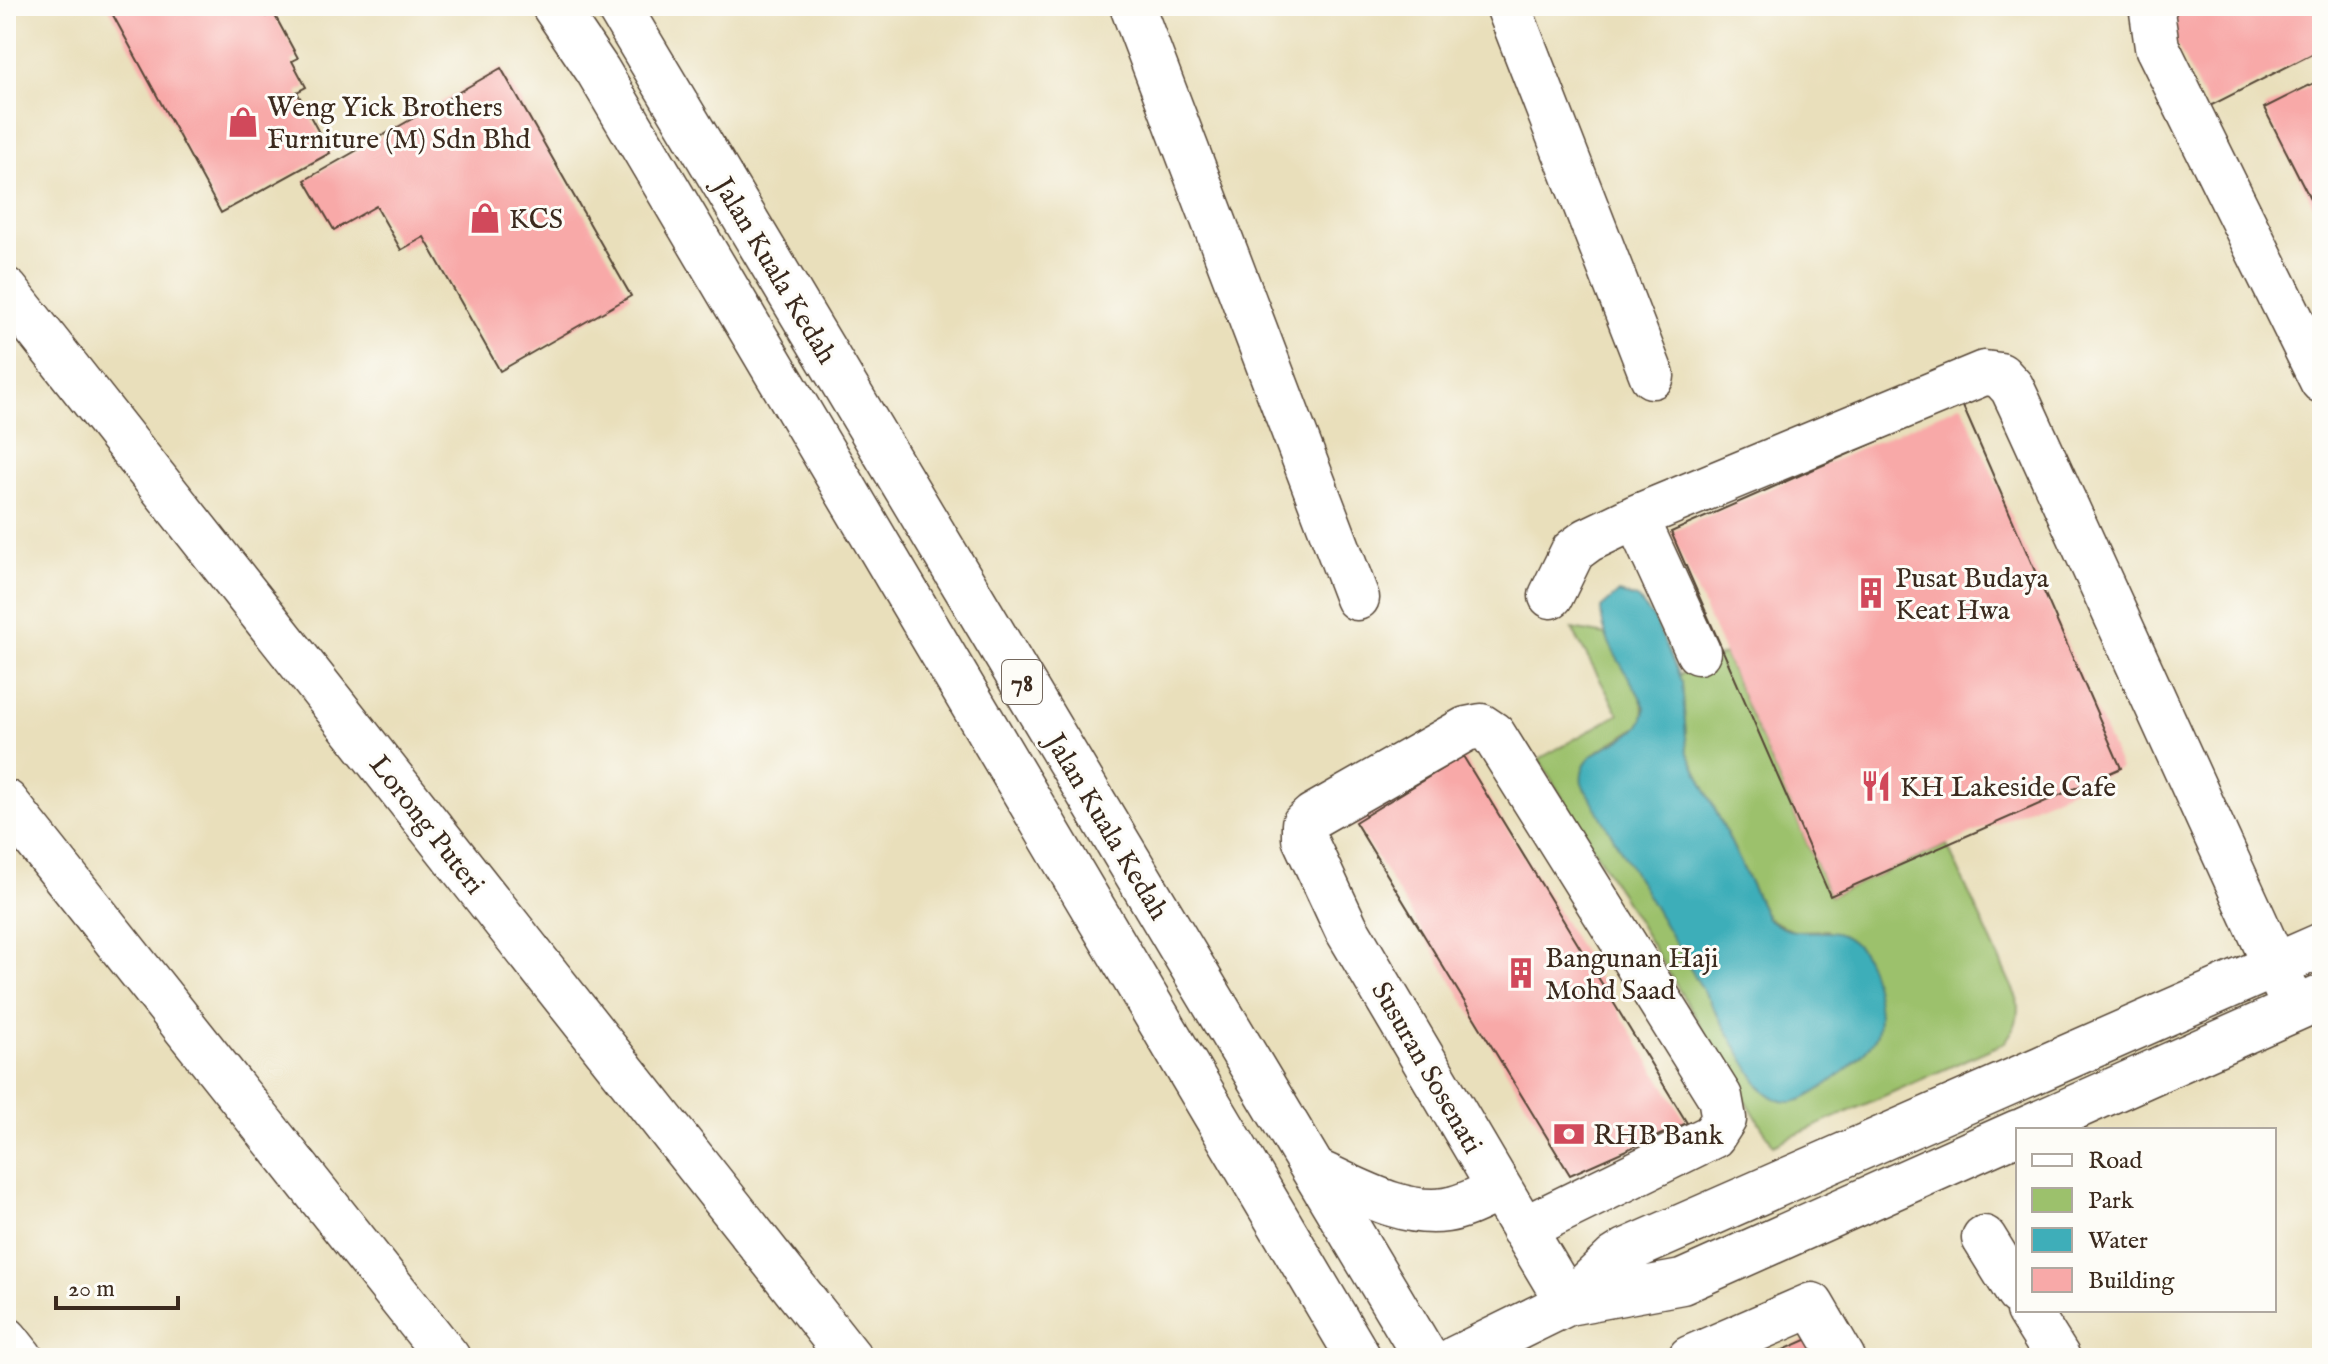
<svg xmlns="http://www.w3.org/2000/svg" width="2328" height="1364" viewBox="0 0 2328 1364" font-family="'IM FELL English',serif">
  <rect width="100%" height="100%" fill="#fdfcf7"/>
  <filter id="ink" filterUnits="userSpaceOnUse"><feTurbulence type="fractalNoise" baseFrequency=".0125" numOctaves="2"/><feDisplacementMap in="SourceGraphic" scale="16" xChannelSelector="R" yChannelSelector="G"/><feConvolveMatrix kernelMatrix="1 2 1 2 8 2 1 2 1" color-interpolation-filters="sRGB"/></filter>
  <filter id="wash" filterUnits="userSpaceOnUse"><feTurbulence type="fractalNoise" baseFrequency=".006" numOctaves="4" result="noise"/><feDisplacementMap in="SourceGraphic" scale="32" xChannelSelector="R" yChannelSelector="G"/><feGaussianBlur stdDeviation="1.8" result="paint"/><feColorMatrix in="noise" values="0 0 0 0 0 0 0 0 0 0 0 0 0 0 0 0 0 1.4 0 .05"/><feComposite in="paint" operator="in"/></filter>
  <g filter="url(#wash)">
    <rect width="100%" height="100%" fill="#e9dfbb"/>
    <path fill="#9cc16c" stroke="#6c7645" stroke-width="2" d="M 1572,629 L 1606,635 C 1615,661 1654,699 1641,725 L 1596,752 L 1801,1100 C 1830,1081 1859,1065 1877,1034 L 1827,930 L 1793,931 L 1767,918 L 1687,751 L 1682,683 L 1678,675 L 1724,654 L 1830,896 L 1947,845 L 2017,998 C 2020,1017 2016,1028 2004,1043 L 1773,1145 L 1539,759 L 1619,714 Z"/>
    <path fill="#3eaeb9" stroke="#3c6c6c" stroke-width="2" d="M 1618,593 L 1637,598 L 1655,620 L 1682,683 L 1687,751 L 1767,918 C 1776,924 1784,930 1795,931 C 1819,933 1840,926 1858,947 C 1873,963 1884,1015 1876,1036 C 1868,1055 1810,1103 1790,1102 C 1777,1102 1766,1093 1758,1084 L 1582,784 C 1575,738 1645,750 1645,707 C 1630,673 1602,647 1601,608 Z"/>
    <g id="blocks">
      <path fill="#f8a9a8" d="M 108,6 L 262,6 L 267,16 L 273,12 L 298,58 L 292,61 L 306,87 L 297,92 L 330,153 L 221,213 Z
        M 2185,6 L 2322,6 L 2322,49 L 2208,107 L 2163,17 Z
        M 501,68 L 631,296 L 500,371 L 424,237 L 401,250 L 376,206 L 334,230 L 305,180 Z
        M 2322,79 L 2322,222 L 2264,108 Z
        M 1962,404 L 2121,768 L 1830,896 L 1671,532 Z
        M 1463,756 L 1687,1123 L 1570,1175 L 1355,822 Z
        M 1808,1339 L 1819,1358 L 1765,1358 Z"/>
    </g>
  </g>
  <g filter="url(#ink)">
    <use href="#blocks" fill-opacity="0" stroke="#554536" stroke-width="2"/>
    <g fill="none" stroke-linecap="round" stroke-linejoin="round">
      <defs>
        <path id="minor" d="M 1132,6 L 1357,598
          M 1508,6 L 1652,376
          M 2155,6 L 2152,12 L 2157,47 L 2322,381
          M 6,290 L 850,1358
          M 1636,517 L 1698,652
          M 1551,596 L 1573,551 L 1588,540 L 1636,517 L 1984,373 L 2000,375 L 2012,388 L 2020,405 L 2295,1009
          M 6,802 L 448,1358
          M 2024,1130 L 2320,998
          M 1315,1171 C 1355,1188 1401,1217 1446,1210 C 1465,1207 1482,1197 1500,1189
          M 1523,1229 L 1713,1136 L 1724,1119 L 1720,1097 L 1493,734 L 1481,726 L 1466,729 L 1313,816 L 1304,824 L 1304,838 L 1346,928 L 1500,1189 L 1568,1303
          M 1984,1238 L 2018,1293
          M 1568,1303 L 1615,1258 L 1626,1251 L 2322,945
          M 2028,1310 L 2058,1358
          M 6,1339 L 21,1358
          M 1456,1358 L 1568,1303 L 1682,1282 L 2018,1132
          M 1690,1358 L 1812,1305 L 1843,1358"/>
        <path id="major" d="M 554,6 L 598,71 L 1359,1358
          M 618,6 L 1426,1358"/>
      </defs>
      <use href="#minor" stroke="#554536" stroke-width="47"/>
      <use href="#major" stroke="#554536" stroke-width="47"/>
      <use href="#minor" stroke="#fff" stroke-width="44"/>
      <use href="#major" stroke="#fff" stroke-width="44"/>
    </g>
  </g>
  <defs>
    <symbol id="shop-bare" viewBox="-9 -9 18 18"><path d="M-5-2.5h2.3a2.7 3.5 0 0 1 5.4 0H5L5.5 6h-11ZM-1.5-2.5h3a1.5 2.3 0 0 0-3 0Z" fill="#d1495b" stroke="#fdfcf7" stroke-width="2.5" paint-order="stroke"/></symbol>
    <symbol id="building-bare" viewBox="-9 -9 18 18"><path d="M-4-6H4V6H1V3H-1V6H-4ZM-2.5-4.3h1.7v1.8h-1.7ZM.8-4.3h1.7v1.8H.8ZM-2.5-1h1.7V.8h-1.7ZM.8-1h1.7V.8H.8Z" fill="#d1495b" stroke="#fdfcf7" stroke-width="2.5" paint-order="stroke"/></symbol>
    <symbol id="restaurant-bare" viewBox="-9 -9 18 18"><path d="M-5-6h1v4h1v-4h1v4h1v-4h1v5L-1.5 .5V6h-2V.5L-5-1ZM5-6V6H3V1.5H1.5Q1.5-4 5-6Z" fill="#d1495b" stroke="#fdfcf7" stroke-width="2.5" paint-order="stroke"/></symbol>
    <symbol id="bank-bare" viewBox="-9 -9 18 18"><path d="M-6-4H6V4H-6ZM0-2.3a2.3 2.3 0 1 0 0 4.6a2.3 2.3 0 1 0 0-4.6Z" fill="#d1495b" stroke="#fdfcf7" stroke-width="2.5" paint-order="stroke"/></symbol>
  </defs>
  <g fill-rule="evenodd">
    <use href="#shop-bare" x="221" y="100" width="44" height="44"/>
    <use href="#shop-bare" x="463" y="196" width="44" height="44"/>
    <use href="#building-bare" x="1849" y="571" width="44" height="44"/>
    <use href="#restaurant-bare" x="1854" y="764" width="44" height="44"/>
    <use href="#building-bare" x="1499" y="951" width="44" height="44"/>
    <use href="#bank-bare" x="1547" y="1112" width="44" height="44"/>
  </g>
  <g text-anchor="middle" stroke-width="6" stroke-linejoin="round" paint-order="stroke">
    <rect fill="#fdfcf7" stroke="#75695f" stroke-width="2" x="1002" y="660" width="40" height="44" rx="6"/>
    <g font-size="26" font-weight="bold" fill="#3b2a1e">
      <text x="1022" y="691">78</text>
    </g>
    <g font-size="28" fill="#3b2a1e" stroke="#fdfcf7" text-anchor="start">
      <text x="267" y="116">Weng Yick Brothers<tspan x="267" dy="32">Furniture (M) Sdn Bhd</tspan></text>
      <text x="509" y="228">KCS</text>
      <text x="1895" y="587">Pusat Budaya<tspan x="1895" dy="32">Keat Hwa</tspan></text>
      <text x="1900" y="796">KH Lakeside Cafe</text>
      <text x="1545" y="967">Bangunan Haji<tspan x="1545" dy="32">Mohd Saad</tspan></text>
      <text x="1593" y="1144">RHB Bank</text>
    </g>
    <g font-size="28" fill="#3b2a1e" stroke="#fdfcf7">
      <text transform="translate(776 270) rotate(59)" y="10">Jalan Kuala Kedah</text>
      <text transform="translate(428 824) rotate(52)" y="10">Lorong Puteri</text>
      <text transform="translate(1108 826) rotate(59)" y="10">Jalan Kuala Kedah</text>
      <text transform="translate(1428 1067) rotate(60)" y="10">Susuran Sosenati</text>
    </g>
  </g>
  <rect width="2328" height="1364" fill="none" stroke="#fdfcf7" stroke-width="32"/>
  <rect x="2016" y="1128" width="260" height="184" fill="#fdfcf7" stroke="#afa8a0" stroke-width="2"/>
  <rect x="2032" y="1154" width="40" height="12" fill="#ffffff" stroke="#afa8a0" stroke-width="2"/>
  <text x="2088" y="1168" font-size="24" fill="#3b2a1e">Road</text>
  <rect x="2032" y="1188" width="40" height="24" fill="#9cc16c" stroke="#afa8a0" stroke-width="2"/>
  <text x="2088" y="1208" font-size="24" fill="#3b2a1e">Park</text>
  <rect x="2032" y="1228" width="40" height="24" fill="#3eaeb9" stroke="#afa8a0" stroke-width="2"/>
  <text x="2088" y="1248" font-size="24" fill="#3b2a1e">Water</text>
  <rect x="2032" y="1268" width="40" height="24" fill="#f8a9a8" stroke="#afa8a0" stroke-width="2"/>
  <text x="2088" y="1288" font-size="24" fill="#3b2a1e">Building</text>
  <path d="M56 1296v12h122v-12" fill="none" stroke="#3b2a1e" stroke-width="4"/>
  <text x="68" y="1296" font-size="24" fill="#3b2a1e" stroke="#fdfcf7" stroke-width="6" paint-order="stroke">20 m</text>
</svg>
